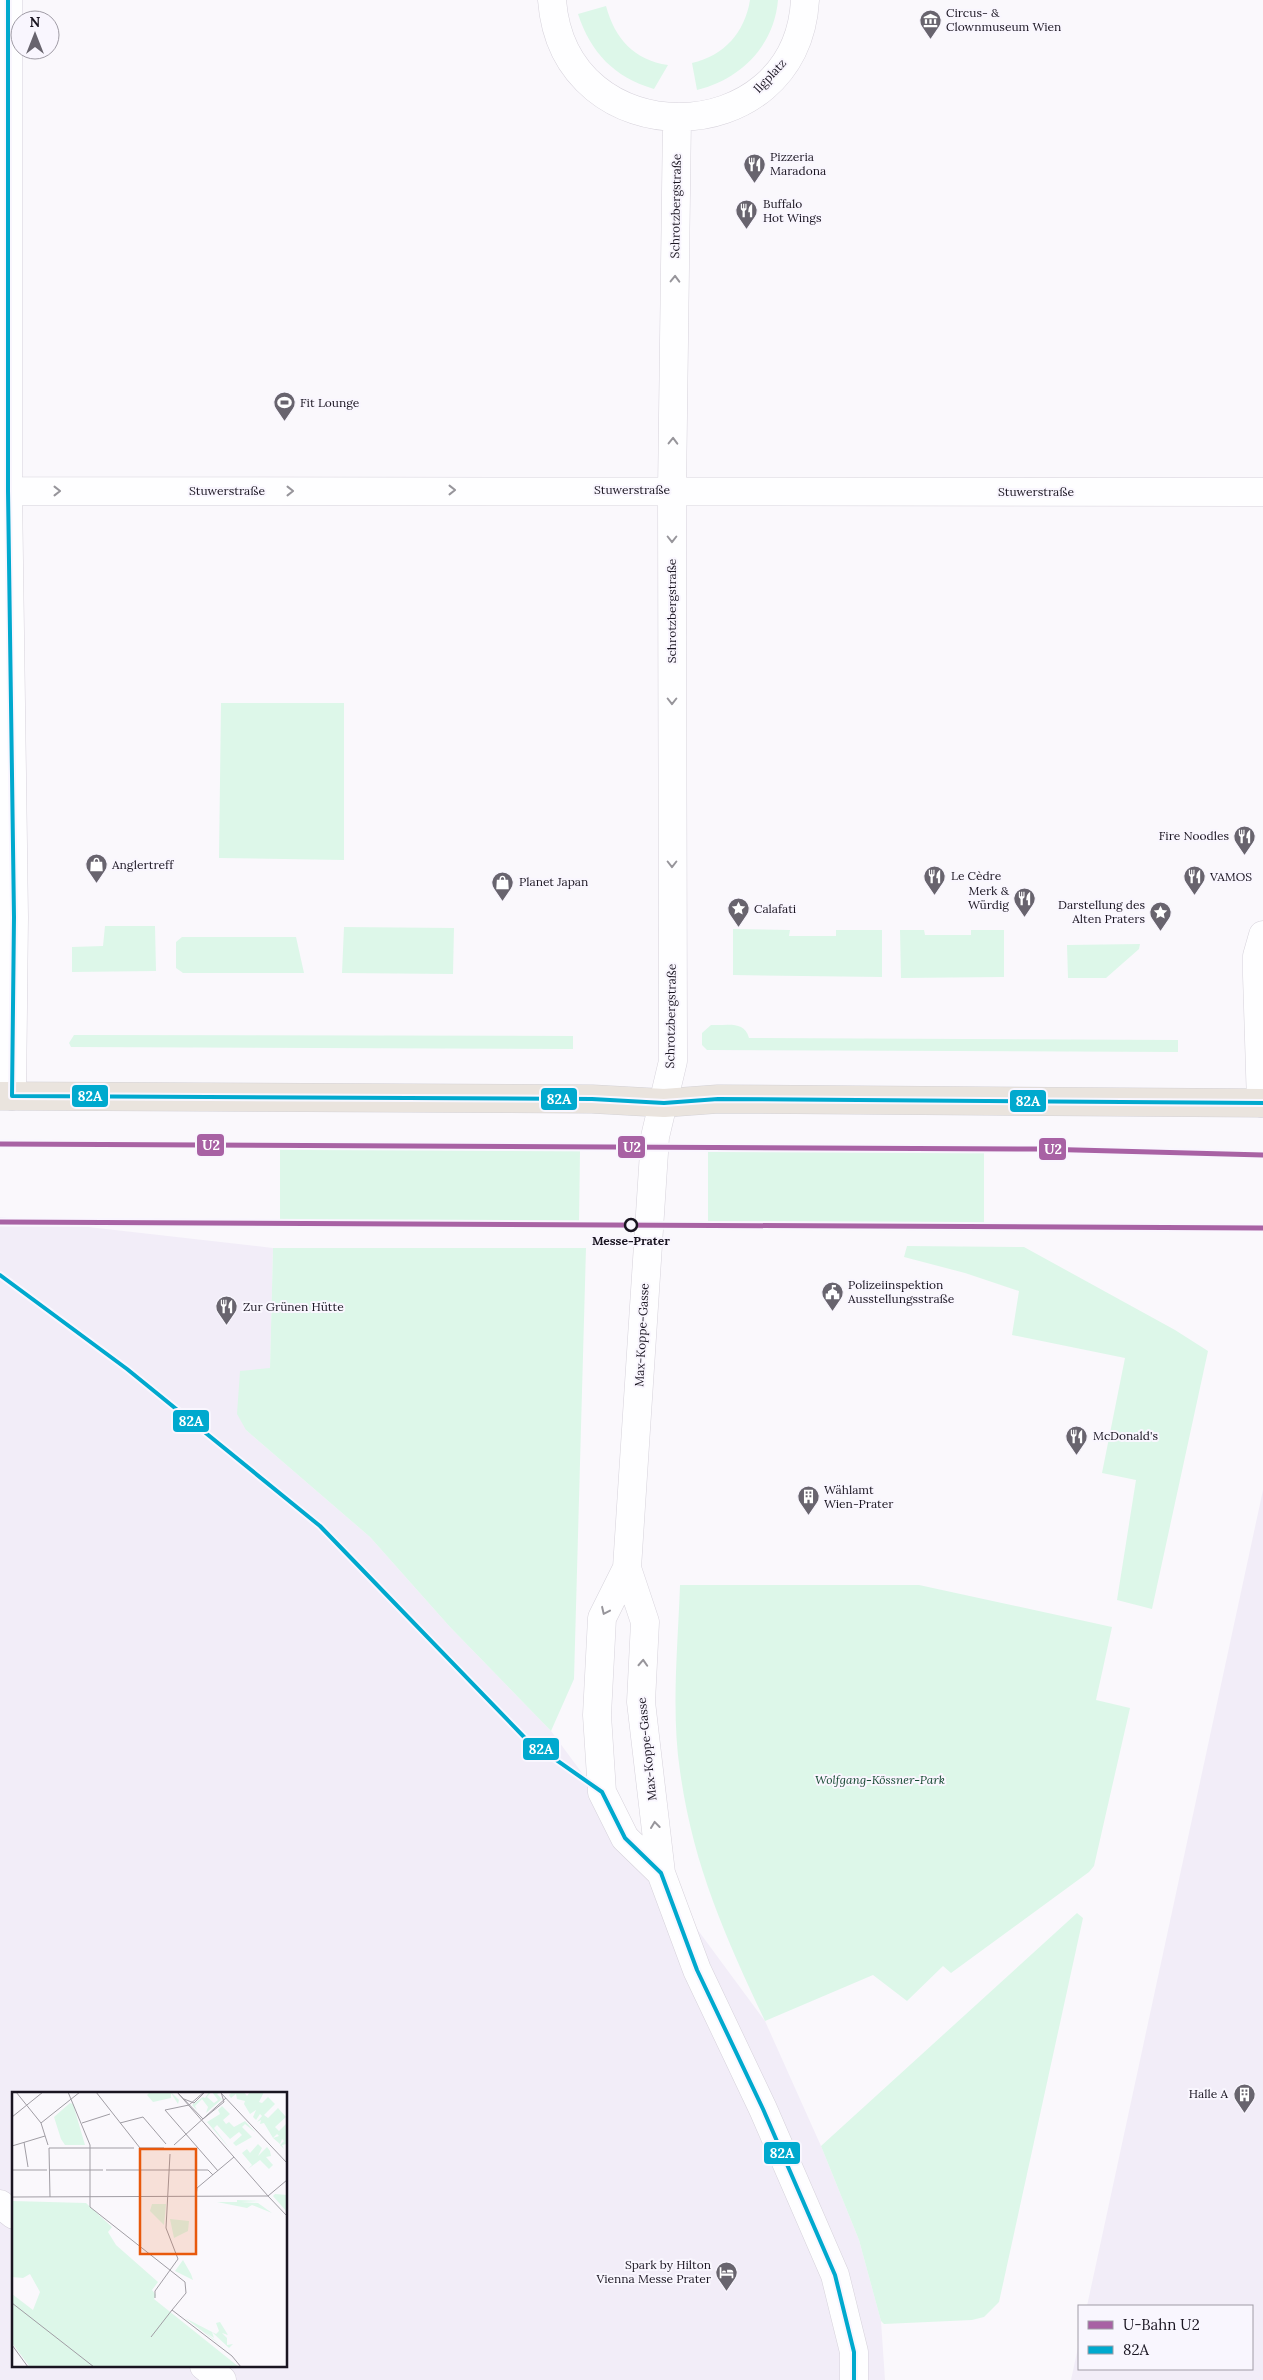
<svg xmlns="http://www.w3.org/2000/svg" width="1263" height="2380" viewBox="0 0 1263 2380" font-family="Lora,serif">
  <rect width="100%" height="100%" fill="#faf8fc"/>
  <path fill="#f2edf8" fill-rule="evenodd" d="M 0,1217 L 273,1248 L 270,1369 L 246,1430 L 370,1537 L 450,1627 L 551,1731 L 765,2021 L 821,2146 L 859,2240 L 881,2321 L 885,2380 L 0,2380 ZM 14,2094 L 286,2094 L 286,2366 L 14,2366 Z
    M 1263,1490 L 1263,2380 L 1071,2380 L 1079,2343 L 1079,2369 L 1252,2369 L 1252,2306 L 1087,2306 Z"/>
  <path fill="#ddf7e9" d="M 750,0 L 778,0 C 774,46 741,79 697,90 L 692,63 C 724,56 745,32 750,0 Z
    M 606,6 C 615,39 634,60 668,65 L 654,89 C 614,77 591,53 578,14 Z
    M 221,703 L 344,703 L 344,860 L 219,858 Z
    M 105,926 L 155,926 L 156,971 L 72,972 L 72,947 L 103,946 Z
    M 344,927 L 454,928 L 453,974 L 342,973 Z
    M 733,929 L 790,930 L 789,936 L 836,936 L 836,930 L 882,930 L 882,977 L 733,975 Z
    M 900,930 L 924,930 L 925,935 L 971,935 L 971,930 L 1004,930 L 1004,977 L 901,978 Z
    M 182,937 L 296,937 L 304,973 L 183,973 L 176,968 L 176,942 Z
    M 1140,944 L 1139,949 L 1106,978 L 1068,978 L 1067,945 Z
    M 711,1025 C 727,1026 744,1020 749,1038 L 1178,1040 L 1178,1052 L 707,1050 L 702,1045 L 702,1033 Z
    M 74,1035 L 573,1036 L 573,1049 L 71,1047 L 69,1043 Z
    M 280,1149 L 580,1151 L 579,1221 L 280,1220 Z
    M 708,1151 L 984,1153 L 984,1223 L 708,1221 Z
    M 907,1246 L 1024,1247 L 1175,1330 L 1208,1351 L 1152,1609 L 1117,1600 L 1136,1480 L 1102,1473 L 1125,1358 L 1012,1335 L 1019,1291 L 965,1273 L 904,1257 Z
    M 273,1248 L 586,1248 L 574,1679 L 551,1731 L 450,1627 L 370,1537 L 246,1430 L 237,1414 L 240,1371 L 270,1368 Z
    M 680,1585 L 919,1585 L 1112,1627 L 1096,1700 L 1130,1708 L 1094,1866 L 1089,1872 L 951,1973 L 943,1966 L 907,2001 L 873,1975 L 765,2021 C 725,1936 693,1865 680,1771 C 671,1711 678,1645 680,1585 Z
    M 1077,1913 L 1083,1918 L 999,2302 L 984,2317 L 972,2320 L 884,2324 L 881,2321 L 859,2240 L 821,2146 Z"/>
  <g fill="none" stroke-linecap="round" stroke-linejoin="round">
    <defs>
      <path id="minor" d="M 8,0 L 8,491 L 14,917 L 12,1096
        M 552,0 C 564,158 797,154 805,0
        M 0,491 L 1263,492
        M 1261,1103 L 1257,975 L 1257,956 L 1263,935
        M 627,1568 L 602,1618 L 597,1715 L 602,1792 L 625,1838 L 661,1873 L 697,1970 L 763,2109 L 835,2275 L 854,2352 L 854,2380
        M 661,1873 L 641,1702 L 645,1622 L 627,1568 L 655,1137 L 673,1061 L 672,490 L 677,118
        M 0,2204 L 14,2215
        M 204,2366 L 222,2380"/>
      <path id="major" d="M 0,1096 L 592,1099 L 664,1103 L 718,1099 L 1263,1103"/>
    </defs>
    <use href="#minor" stroke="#d6d2db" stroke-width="29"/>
    <use href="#major" stroke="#d4d2d6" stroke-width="29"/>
    <use href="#minor" stroke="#fefeff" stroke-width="28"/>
    <use href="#major" stroke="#eae4de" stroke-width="28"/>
    <defs>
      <path id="bus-1" d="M 8,0 L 8,491 L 14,917 L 12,1096 L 592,1099 L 664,1103 L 718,1099 L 1263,1103
        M 0,1275 L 127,1369 L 320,1526 L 525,1738 L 602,1792 L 625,1838 L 661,1873 L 697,1970 L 763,2109 L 835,2275 L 854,2352 L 854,2380"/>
    </defs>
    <use href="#bus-1" stroke="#f9f6fe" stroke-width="8"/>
    <use href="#bus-1" stroke="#00a9ce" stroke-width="4"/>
    <defs>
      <path id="metro-1" d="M 0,1144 L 1039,1149 L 1263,1155
        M 0,1222 L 1263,1228"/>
    </defs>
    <use href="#metro-1" stroke="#f9f6fe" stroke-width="9"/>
    <use href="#metro-1" stroke="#a862a4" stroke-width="5"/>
  </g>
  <defs><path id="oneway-chevron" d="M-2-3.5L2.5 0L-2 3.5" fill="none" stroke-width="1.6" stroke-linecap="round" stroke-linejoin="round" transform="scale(1.25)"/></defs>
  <g stroke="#97959b">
    <use href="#oneway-chevron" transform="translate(675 279) rotate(-89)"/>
    <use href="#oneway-chevron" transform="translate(673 441) rotate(-89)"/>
    <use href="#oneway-chevron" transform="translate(452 490)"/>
    <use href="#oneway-chevron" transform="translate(57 491)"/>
    <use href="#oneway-chevron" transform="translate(290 491)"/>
    <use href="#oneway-chevron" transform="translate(672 539) rotate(90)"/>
    <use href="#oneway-chevron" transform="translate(672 701) rotate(90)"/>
    <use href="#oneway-chevron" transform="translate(672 864) rotate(90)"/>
    <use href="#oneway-chevron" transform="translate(605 1611) rotate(115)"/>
    <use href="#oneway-chevron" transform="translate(643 1663) rotate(-87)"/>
    <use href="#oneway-chevron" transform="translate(655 1825) rotate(-97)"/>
  </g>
  <defs>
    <symbol id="museum-pin" viewBox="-11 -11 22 30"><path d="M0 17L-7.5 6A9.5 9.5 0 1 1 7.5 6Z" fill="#68646e" stroke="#f9f6fe"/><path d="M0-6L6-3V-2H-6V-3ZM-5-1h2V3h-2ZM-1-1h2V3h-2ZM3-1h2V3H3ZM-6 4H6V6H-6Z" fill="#fff"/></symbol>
    <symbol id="restaurant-pin" viewBox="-11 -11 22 30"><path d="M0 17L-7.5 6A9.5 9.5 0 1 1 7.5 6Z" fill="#68646e" stroke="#f9f6fe"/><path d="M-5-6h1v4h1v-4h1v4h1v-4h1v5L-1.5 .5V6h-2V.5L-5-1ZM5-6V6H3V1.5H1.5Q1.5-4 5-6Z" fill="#fff"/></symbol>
    <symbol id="stadium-pin" viewBox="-11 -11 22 30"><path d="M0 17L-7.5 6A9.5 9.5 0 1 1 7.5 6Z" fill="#68646e" stroke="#f9f6fe"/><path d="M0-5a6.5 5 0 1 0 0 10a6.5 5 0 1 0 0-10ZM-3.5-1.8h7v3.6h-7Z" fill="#fff"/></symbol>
    <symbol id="shop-pin" viewBox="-11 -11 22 30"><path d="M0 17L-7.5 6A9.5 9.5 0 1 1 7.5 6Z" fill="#68646e" stroke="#f9f6fe"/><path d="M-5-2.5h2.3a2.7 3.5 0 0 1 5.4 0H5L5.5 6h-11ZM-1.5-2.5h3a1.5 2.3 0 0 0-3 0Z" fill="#fff"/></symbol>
    <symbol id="sight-pin" viewBox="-11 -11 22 30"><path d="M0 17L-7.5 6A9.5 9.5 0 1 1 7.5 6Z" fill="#68646e" stroke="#f9f6fe"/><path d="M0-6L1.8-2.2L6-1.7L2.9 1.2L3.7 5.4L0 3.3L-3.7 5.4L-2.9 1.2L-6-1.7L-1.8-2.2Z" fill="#fff"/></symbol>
    <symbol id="civic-pin" viewBox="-11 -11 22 30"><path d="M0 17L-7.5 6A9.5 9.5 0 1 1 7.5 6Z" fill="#68646e" stroke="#f9f6fe"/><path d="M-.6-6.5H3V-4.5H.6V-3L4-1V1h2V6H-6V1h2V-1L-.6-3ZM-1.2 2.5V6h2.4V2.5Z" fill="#fff"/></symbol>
    <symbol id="building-pin" viewBox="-11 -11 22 30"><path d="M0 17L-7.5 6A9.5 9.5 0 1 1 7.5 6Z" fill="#68646e" stroke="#f9f6fe"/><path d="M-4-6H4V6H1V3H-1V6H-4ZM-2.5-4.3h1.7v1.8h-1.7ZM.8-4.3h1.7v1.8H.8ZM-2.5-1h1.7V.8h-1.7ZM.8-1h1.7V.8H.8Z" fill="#fff"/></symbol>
    <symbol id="hotel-pin" viewBox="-11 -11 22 30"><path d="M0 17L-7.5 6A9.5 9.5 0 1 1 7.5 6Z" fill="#68646e" stroke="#f9f6fe"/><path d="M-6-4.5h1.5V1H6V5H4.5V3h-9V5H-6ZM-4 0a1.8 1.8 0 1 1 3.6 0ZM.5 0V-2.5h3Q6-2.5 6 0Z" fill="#fff"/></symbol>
  </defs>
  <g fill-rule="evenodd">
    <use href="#museum-pin" x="918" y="8" width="25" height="34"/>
    <use href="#restaurant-pin" x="742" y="152" width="25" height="34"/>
    <use href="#restaurant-pin" x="734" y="198" width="25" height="34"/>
    <use href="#stadium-pin" x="272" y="390" width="25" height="34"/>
    <use href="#restaurant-pin" x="1232" y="824" width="25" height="34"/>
    <use href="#shop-pin" x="84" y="852" width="25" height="34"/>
    <use href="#restaurant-pin" x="922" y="864" width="25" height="34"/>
    <use href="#restaurant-pin" x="1182" y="864" width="25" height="34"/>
    <use href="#shop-pin" x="490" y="870" width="25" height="34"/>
    <use href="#restaurant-pin" x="1012" y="886" width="25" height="34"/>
    <use href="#sight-pin" x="726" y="896" width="25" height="34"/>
    <use href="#sight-pin" x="1148" y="900" width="25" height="34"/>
    <use href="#civic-pin" x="820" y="1280" width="25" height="34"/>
    <use href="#restaurant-pin" x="214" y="1294" width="25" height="34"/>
    <use href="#restaurant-pin" x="1064" y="1424" width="25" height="34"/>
    <use href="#building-pin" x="796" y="1484" width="25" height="34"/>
    <use href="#building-pin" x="1232" y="2082" width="25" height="34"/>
    <use href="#hotel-pin" x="714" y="2260" width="25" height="34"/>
  </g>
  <circle fill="#f9f6fe" stroke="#1a1521" stroke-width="2.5" cx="631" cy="1225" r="6"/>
  <g text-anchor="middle" stroke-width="4" stroke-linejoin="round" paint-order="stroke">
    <g font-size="12" fill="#1a1521" stroke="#f9f6fe" text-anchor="start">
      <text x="946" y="17">Circus- &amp;<tspan x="946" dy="14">Clownmuseum Wien</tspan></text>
      <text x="770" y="161">Pizzeria<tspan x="770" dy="14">Maradona</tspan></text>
      <text x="763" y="208">Buffalo<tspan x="763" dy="14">Hot Wings</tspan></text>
      <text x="300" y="407">Fit Lounge</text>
      <text x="1229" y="840" text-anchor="end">Fire Noodles</text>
      <text x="112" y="869">Anglertreff</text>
      <text x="951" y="880">Le Cèdre</text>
      <text x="1210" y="881">VAMOS</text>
      <text x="519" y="886">Planet Japan</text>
      <text x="1009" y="895" text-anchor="end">Merk &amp;<tspan x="1009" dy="14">Würdig</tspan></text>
      <text x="1145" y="909" text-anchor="end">Darstellung des<tspan x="1145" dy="14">Alten Praters</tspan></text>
      <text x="754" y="913">Calafati</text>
      <text x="848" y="1289">Polizeiinspektion<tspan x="848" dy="14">Ausstellungsstraße</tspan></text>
      <text x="243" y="1311">Zur Grünen Hütte</text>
      <text x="1093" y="1440">McDonald's</text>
      <text x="824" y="1494">Wählamt<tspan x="824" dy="14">Wien-Prater</tspan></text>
      <text x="1228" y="2098" text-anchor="end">Halle A</text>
      <text x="711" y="2269" text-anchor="end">Spark by Hilton<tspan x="711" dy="14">Vienna Messe Prater</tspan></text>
    </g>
    <g font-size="12" fill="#1a1521" stroke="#f9f6fe">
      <text transform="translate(770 76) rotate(-47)" y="4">Ilgplatz</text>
      <text transform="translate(676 206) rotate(-89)" y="4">Schrotzbergstraße</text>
      <text x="632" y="494">Stuwerstraße</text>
      <text x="227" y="495">Stuwerstraße</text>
      <text x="1036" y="496">Stuwerstraße</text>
      <text transform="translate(672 611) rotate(-90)" y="4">Schrotzbergstraße</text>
      <text transform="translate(671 1016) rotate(-89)" y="4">Schrotzbergstraße</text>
      <text transform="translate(642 1335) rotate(-87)" y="4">Max-Koppe-Gasse</text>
      <text transform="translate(647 1749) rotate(-96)" y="4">Max-Koppe-Gasse</text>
    </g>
    <g font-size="12" font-weight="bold" fill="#1a1521" stroke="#f9f6fe">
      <text x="631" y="1245">Messe-Prater</text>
    </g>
    <g font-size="12" font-style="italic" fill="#154831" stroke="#f9f6fe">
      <text x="880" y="1784">Wolfgang-Kössner-Park</text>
    </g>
  </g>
  <g transform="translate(12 2092)">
    <rect width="275" height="275" fill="#faf8fc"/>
    <path d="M 138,0 L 159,0 L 167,8 L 166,12 L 159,1 L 159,6 L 141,10 L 135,3 ZM 197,0 L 199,0 L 195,5 L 202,11 L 206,8 L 200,0 L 208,1 L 205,2 L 210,7 L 194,21 L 196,15 L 190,7 L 183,14 L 185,18 L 180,13 L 191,5 L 193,6 ZM 220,0 L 232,0 L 235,4 L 238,0 L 252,0 L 247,10 L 250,11 L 256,5 L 263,12 L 252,23 L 256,26 L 266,16 L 274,25 L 263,35 L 267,39 L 275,31 L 275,52 L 270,53 L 272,57 L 268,53 L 272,49 L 270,47 L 268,52 L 261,46 L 267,44 L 265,42 L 261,46 L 252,31 L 248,32 L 249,28 L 245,30 L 250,24 L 248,22 L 244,28 L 241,25 L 244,18 L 238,22 L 232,12 L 233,9 L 225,7 L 224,2 L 219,6 L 217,3 ZM 58,11 L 61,12 L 73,53 L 53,53 L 49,47 L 42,25 ZM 210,14 L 218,22 L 211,28 L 214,32 L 217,30 L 222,35 L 233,29 L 244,41 L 233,32 L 230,35 L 240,45 L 224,54 L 221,51 L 230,43 L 227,40 L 218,47 L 205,33 L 202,36 L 218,57 L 195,30 L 208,22 L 206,18 ZM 246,52 L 250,56 L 246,64 L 255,55 L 258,59 L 259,64 L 254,65 L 261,73 L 257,77 L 248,68 L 236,77 L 240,73 L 230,61 L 235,57 L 238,61 ZM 263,102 L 275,103 L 275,120 L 261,104 ZM 225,108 L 249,109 L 229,110 L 246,111 L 260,121 L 240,113 L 235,116 L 205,110 L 225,110 ZM 0,109 L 74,111 L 100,135 L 96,140 L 104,153 L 146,190 L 140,198 L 144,203 L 142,207 L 227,275 L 18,275 L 0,251 L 0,202 L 21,218 L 28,200 L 18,182 L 11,186 L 0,185 ZM 140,112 L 154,112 L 152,133 L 138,119 ZM 158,127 L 177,129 L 176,139 L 162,146 ZM 171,168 L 179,182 L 181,188 L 163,179 ZM 173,226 L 204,242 L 207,239 L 204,231 L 208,230 L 216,243 L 210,241 L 215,246 L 215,253 L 221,252 L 217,256 L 200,240 L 202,246 L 193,240 L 211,255 Z" fill="#ddf7e9"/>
    <path fill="none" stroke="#a09da4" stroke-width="1" d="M 4,0 L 29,31 L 36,53M 56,0 L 78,53 L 78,115 L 173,190 L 174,201 L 160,218 L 220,264 L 229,275M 84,0 L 128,56 L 128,104M 165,0 L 256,104 L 275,88M 165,0 L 191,27 L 212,10 L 209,0M 192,0 L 177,13 L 153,18 L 206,79M 208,0 L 275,71M 172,7 L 182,11 L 193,0M 0,25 L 31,0M 29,31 L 68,0M 70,31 L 98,22M 108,31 L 131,25 L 154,52M 12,50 L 16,75M 162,53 L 214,6M 0,54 L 33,44M 128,56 L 152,56M 0,78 L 35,78M 38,78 L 91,78M 94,78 L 196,78 L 201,83M 184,104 L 185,96 L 222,65M 0,105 L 256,104 L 275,124M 38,105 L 37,56 L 122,56M 143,206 L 143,199 L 166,167 L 154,136 L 158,62M 0,211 L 82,275M 139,245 L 160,218M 0,253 L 16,275"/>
    <path fill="#e8590c" fill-opacity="0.15" stroke="#e8590c" stroke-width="2.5" d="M 128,57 L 184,57 L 184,162 L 128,162 Z"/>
    <rect width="275" height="275" fill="none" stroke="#1a1521" stroke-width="2.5"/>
  </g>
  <g stroke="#f9f6fe" stroke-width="2">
    <rect x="71" y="1084" width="38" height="24" rx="5" fill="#00a9ce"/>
    <rect x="540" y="1087" width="38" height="24" rx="5" fill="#00a9ce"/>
    <rect x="1009" y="1089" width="38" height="24" rx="5" fill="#00a9ce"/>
    <rect x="196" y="1133" width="29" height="24" rx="5" fill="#a862a4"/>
    <rect x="617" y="1135" width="29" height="24" rx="5" fill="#a862a4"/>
    <rect x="1038" y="1137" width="29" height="24" rx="5" fill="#a862a4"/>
    <rect x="172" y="1409" width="38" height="24" rx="5" fill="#00a9ce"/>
    <rect x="522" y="1737" width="38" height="24" rx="5" fill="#00a9ce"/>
    <rect x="763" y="2141" width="38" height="24" rx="5" fill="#00a9ce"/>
  </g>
  <g font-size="14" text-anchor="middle" font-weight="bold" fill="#fff">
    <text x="90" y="1101">82A</text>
    <text x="559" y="1104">82A</text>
    <text x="1028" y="1106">82A</text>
    <text x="211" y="1150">U2</text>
    <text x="632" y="1152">U2</text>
    <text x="1053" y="1154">U2</text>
    <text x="191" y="1426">82A</text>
    <text x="541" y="1754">82A</text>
    <text x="782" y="2158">82A</text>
  </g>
  <rect x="1078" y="2305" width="175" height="65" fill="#f9f6fe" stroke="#a09ca6"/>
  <rect x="1088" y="2321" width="25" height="8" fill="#a862a4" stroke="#a09ca6"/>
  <text x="1123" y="2330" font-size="15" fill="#1a1521">U-Bahn U2</text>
  <rect x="1088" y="2346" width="25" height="8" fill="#00a9ce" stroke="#a09ca6"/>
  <text x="1123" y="2355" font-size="15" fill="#1a1521">82A</text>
  <g transform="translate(35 35)"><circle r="24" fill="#f9f6fe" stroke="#a09ca6"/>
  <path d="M0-4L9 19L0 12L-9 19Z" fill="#68646e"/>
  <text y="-8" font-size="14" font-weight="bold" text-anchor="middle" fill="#1a1521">N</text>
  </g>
</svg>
